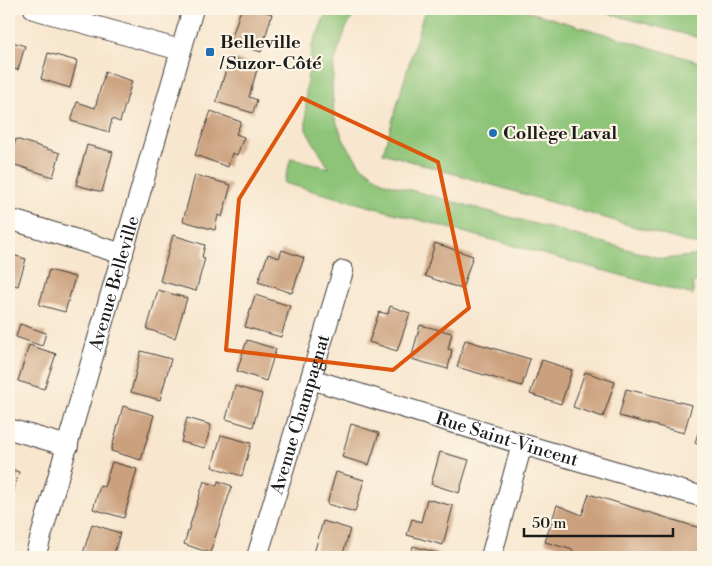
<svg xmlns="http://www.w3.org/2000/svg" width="712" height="566" viewBox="0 0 712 566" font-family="'Libre Bodoni',serif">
  <rect width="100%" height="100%" fill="#fcf5e5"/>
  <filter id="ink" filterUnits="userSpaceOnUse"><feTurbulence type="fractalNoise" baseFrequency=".02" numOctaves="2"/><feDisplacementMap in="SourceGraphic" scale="10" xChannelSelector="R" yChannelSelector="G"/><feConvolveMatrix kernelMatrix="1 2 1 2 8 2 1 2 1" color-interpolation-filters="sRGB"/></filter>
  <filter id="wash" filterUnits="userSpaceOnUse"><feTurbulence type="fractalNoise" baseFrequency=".0096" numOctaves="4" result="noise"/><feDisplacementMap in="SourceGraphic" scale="20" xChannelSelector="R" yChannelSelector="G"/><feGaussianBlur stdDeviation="1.12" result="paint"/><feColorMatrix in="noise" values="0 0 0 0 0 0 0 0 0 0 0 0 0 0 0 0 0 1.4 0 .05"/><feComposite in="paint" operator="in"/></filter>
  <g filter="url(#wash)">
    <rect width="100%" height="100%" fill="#f8e6ce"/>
    <path fill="#8dc478" stroke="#54704a" d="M 328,9 L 358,9 L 346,28 L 334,63 L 332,88 L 334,116 L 344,141 L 360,165 L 385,183 L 663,259 L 692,256 L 703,252 L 703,279 L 693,283 L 693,295 L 284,183 L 291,158 L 329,168 L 306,130 L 306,89 L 312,46 Z
      M 425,9 L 520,9 L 703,63 L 703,224 L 697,245 L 383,153 Z
      M 592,9 L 674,9 L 703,17 L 703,39 Z"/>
    <g id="blocks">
      <path fill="#cba07d" d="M 241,9 L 256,9 L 272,14 L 261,52 L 230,43 Z
        M 9,41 L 25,46 L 18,70 L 9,68 Z
        M 48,53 L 77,61 L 70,88 L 41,79 Z
        M 230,57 L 258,66 L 249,97 L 257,100 L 253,113 L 216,102 Z
        M 105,72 L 132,81 L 120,122 L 112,119 L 109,132 L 71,121 L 77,102 L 95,108 Z
        M 211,111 L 241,122 L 236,134 L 244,137 L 237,155 L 232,153 L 228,167 L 195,155 Z
        M 16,139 L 60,153 L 53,177 L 9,163 Z
        M 87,145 L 113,152 L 102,192 L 76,185 Z
        M 195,175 L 231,185 L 222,217 L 218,215 L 215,230 L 183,221 Z
        M 173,235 L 205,245 L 202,257 L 205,258 L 196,291 L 160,281 Z
        M 435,243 L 473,256 L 462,289 L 425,276 Z
        M 282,250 L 304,258 L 292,293 L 258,282 L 268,254 L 279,258 Z
        M 9,254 L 26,259 L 18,286 L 9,284 Z
        M 49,270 L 75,277 L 65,312 L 39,305 Z
        M 158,290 L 187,298 L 175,338 L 147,329 Z
        M 255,295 L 290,306 L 281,337 L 245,327 Z
        M 390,306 L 410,313 L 397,351 L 369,342 L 379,312 L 388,314 Z
        M 20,324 L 46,333 L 42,346 L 16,337 Z
        M 420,325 L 452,333 L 448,349 L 452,350 L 448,369 L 411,359 Z
        M 247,340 L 276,349 L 266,381 L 237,371 Z
        M 465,340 L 530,359 L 522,386 L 457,367 Z
        M 29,345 L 56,354 L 44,389 L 18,381 Z
        M 141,351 L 171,359 L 160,400 L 131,392 Z
        M 542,360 L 572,370 L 561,404 L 530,394 Z
        M 585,372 L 615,382 L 603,417 L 573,407 Z
        M 235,386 L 262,394 L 253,427 L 226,419 Z
        M 626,389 L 692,405 L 684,433 L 619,416 Z
        M 123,406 L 154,415 L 141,460 L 111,451 Z
        M 703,417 L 703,446 L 695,443 Z
        M 187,418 L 211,425 L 205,448 L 181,442 Z
        M 351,424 L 379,433 L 369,465 L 342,457 Z
        M 221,435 L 251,443 L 242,476 L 212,467 Z
        M 440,452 L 469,460 L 459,493 L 431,484 Z
        M 112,462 L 137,469 L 124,518 L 93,509 L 100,486 L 104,487 Z
        M 9,469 L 19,472 L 9,507 Z
        M 336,472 L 364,480 L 355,512 L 327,504 Z
        M 204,481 L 217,486 L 218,481 L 232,486 L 210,553 L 184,544 Z
        M 589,494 L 703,529 L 703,557 L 571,557 L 573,550 L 545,542 L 557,505 L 582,515 Z
        M 427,499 L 453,506 L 443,545 L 407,535 L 412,519 L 421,522 Z
        M 323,521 L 350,529 L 342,557 L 313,557 Z
        M 92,524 L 120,533 L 113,557 L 82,557 Z
        M 413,546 L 441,554 L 440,557 L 410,557 Z"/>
    </g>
  </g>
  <g filter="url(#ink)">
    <use href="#blocks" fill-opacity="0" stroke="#3d3a37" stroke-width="1"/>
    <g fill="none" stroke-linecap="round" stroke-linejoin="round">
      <defs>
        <g id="street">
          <path d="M 34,9 L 180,50"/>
          <path d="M 9,219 L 123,254"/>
          <path id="s1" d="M 311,379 L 522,444 L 703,497"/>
          <path d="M 9,429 L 68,446"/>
          <path id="s2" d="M 35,557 L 193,9"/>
          <path id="s3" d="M 257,557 L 343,271"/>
          <path d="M 491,557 L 522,444"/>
        </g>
      </defs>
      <use href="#street" stroke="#3d3a37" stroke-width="22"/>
      <use href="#street" stroke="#fff" stroke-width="20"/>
    </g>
  </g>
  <path fill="none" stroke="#de560d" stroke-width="4" stroke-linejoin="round" d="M 302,98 L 438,162 L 469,308 L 393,370 L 226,350 L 239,199 Z"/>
  <g fill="#1f6fb2" stroke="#fcf5e5" stroke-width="2">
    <rect x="205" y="47" width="10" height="10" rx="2.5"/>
    <circle cx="493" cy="133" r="5"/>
  </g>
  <g text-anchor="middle" stroke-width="4.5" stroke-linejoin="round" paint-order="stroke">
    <g font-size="18" font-weight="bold" fill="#1c1c1c" stroke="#fcf5e5" text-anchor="start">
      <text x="220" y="48">Belleville<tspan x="220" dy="21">/ Suzor-Côté</tspan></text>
      <text x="503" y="139">Collège Laval</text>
    </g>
    <g font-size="18" fill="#1c1c1c" stroke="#fcf5e5">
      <text dy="6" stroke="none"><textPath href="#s2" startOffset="285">Avenue Belleville</textPath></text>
      <text dy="6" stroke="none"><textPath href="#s3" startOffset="149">Avenue Champagnat</textPath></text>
      <text dy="6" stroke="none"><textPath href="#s1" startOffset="205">Rue Saint-Vincent</textPath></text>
    </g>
  </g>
  <rect width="712" height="566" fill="none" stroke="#fcf5e5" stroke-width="30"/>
  <path d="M524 528v8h149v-8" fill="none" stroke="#1c1c1c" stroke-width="2.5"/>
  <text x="532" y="528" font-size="15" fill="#1c1c1c" stroke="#fcf5e5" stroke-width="4" paint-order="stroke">50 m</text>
</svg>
